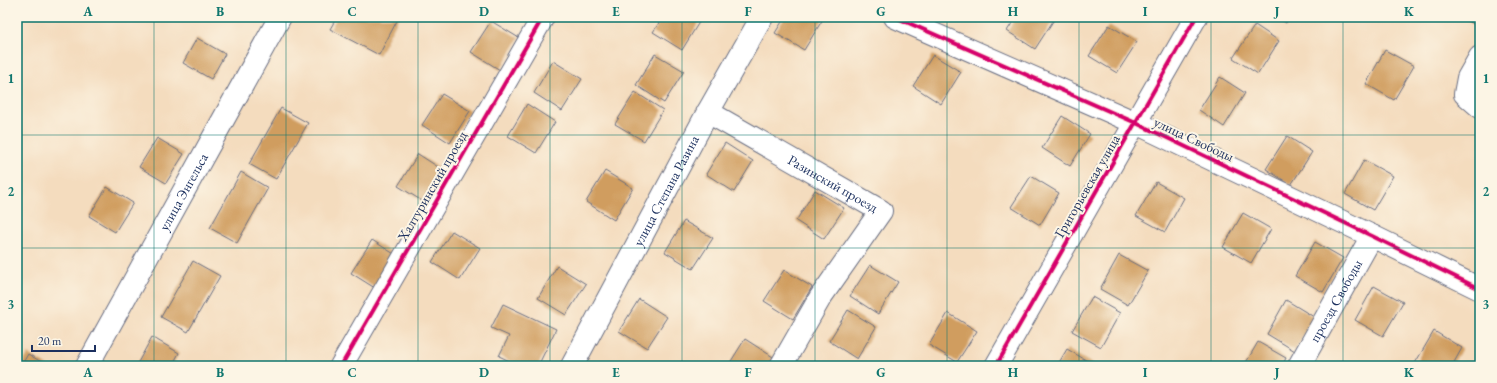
<svg xmlns="http://www.w3.org/2000/svg" width="1497" height="383" viewBox="0 0 1497 383" font-family="'EB Garamond',serif">
  <rect width="100%" height="100%" fill="#fcf5e5"/>
  <filter id="ink" filterUnits="userSpaceOnUse"><feTurbulence type="fractalNoise" baseFrequency=".025" numOctaves="2"/><feDisplacementMap in="SourceGraphic" scale="8" xChannelSelector="R" yChannelSelector="G"/><feConvolveMatrix kernelMatrix="1 2 1 2 8 2 1 2 1" color-interpolation-filters="sRGB"/></filter>
  <filter id="wash" filterUnits="userSpaceOnUse"><feTurbulence type="fractalNoise" baseFrequency=".012" numOctaves="4" result="noise"/><feDisplacementMap in="SourceGraphic" scale="16" xChannelSelector="R" yChannelSelector="G"/><feGaussianBlur stdDeviation="0.9" result="paint"/><feColorMatrix in="noise" values="0 0 0 0 0 0 0 0 0 0 0 0 0 0 0 0 0 1.4 0 .05"/><feComposite in="paint" operator="in"/></filter>
  <g filter="url(#wash)">
    <rect width="100%" height="100%" fill="#f4dcbe"/>
    <g id="blocks">
      <path fill="#d09d5e" d="M 337,17 L 399,17 L 379,55 L 330,29 Z
        M 663,17 L 698,17 L 701,19 L 682,50 L 653,32 Z
        M 785,17 L 820,17 L 823,19 L 804,50 L 775,33 Z
        M 1016,17 L 1054,17 L 1055,18 L 1035,49 L 1007,31 Z
        M 1276,17 L 1290,17 L 1286,23 Z
        M 1462,17 L 1480,17 L 1480,28 Z
        M 491,21 L 519,38 L 500,70 L 471,52 Z
        M 1109,25 L 1137,42 L 1117,73 L 1089,56 Z
        M 1255,25 L 1279,41 L 1258,74 L 1233,58 Z
        M 197,38 L 225,54 L 211,79 L 183,63 Z
        M 1385,50 L 1414,66 L 1394,100 L 1366,84 Z
        M 655,54 L 684,71 L 664,103 L 636,85 Z
        M 933,55 L 961,72 L 941,104 L 913,86 Z
        M 553,61 L 582,79 L 562,111 L 534,93 Z
        M 1220,77 L 1245,93 L 1224,127 L 1199,110 Z
        M 635,92 L 663,110 L 644,141 L 615,124 Z
        M 442,94 L 470,111 L 450,143 L 422,125 Z
        M 527,104 L 555,122 L 536,153 L 508,136 Z
        M 281,108 L 308,123 L 276,179 L 249,164 Z
        M 1062,116 L 1090,134 L 1070,166 L 1042,148 Z
        M 1287,136 L 1312,152 L 1291,185 L 1266,169 Z
        M 157,138 L 184,154 L 166,183 L 139,167 Z
        M 725,143 L 753,161 L 734,192 L 706,174 Z
        M 418,154 L 446,172 L 427,204 L 398,186 Z
        M 1364,160 L 1393,176 L 1373,210 L 1345,194 Z
        M 605,171 L 633,188 L 614,220 L 586,202 Z
        M 241,172 L 268,188 L 237,243 L 210,228 Z
        M 1031,176 L 1059,193 L 1040,225 L 1011,207 Z
        M 1156,182 L 1184,198 L 1165,232 L 1136,216 Z
        M 107,187 L 133,203 L 115,232 L 89,216 Z
        M 815,190 L 844,208 L 824,239 L 796,221 Z
        M 1243,213 L 1271,229 L 1251,263 L 1223,247 Z
        M 684,221 L 713,238 L 693,269 L 665,252 Z
        M 452,231 L 480,248 L 460,280 L 432,262 Z
        M 372,240 L 399,257 L 378,290 L 351,273 Z
        M 1315,242 L 1343,258 L 1323,292 L 1295,276 Z
        M 1119,255 L 1148,271 L 1128,305 L 1100,289 Z
        M 193,261 L 220,276 L 188,332 L 161,317 Z
        M 870,265 L 898,282 L 878,314 L 850,296 Z
        M 557,266 L 586,284 L 566,315 L 538,298 Z
        M 784,270 L 812,287 L 793,319 L 764,301 Z
        M 1374,286 L 1403,302 L 1383,336 L 1355,320 Z
        M 1092,297 L 1120,313 L 1101,347 L 1072,331 Z
        M 639,299 L 667,317 L 647,348 L 619,331 Z
        M 1286,300 L 1314,317 L 1295,351 L 1267,334 Z
        M 503,304 L 556,329 L 538,366 L 520,366 L 499,356 L 509,336 L 491,328 Z
        M 848,310 L 876,327 L 857,359 L 829,341 Z
        M 948,313 L 977,331 L 957,362 L 929,345 Z
        M 1434,331 L 1462,348 L 1452,366 L 1416,366 L 1414,365 Z
        M 152,337 L 179,353 L 172,366 L 136,366 Z
        M 745,339 L 773,357 L 767,366 L 728,366 Z
        M 1258,342 L 1286,358 L 1282,366 L 1244,366 Z
        M 1067,349 L 1096,366 L 1057,366 Z
        M 28,354 L 48,366 L 21,366 Z"/>
    </g>
  </g>
  <g filter="url(#ink)">
    <use href="#blocks" fill-opacity="0" stroke="#676c80" stroke-width="1"/>
    <g fill="none" stroke-linecap="round" stroke-linejoin="round">
      <defs>
        <g id="minor">
          <path d="M 895,17 L 1136,123 L 1372,236 L 1480,289"/>
          <path d="M 1480,57 L 1468,78 L 1465,94 L 1480,107"/>
          <path id="s1" d="M 708,112 L 881,211 L 820,298 L 781,366"/>
          <path id="s2" d="M 87,366 L 280,17"/>
          <path d="M 341,366 L 543,17"/>
          <path id="s3" d="M 572,366 L 708,112 L 762,17"/>
          <path d="M 996,366 L 1196,17"/>
          <path id="s4" d="M 1299,366 L 1372,236"/>
        </g>
      </defs>
      <use href="#minor" stroke="#676c80" stroke-width="24"/>
      <use href="#minor" stroke="#fff" stroke-width="22"/>
      <defs>
        <path id="cycleway" d="M 895,17 L 1136,123 L 1372,236 L 1480,289
          M 341,366 L 543,17
          M 996,366 L 1196,17"/>
      </defs>
      <use href="#cycleway" stroke="#fcf5e5" stroke-width="6"/>
      <use href="#cycleway" stroke="#d6006c" stroke-width="4"/>
    </g>
  </g>
  <path fill="none" stroke="#0f766e" stroke-width="1" stroke-opacity="0.55" d="M 154,17 L 154,366M 286,17 L 286,366M 418,17 L 418,366M 550,17 L 550,366M 682,17 L 682,366M 815,17 L 815,366M 947,17 L 947,366M 1079,17 L 1079,366M 1211,17 L 1211,366M 1343,17 L 1343,366M 17,135 L 1480,135M 17,248 L 1480,248"/>
  <g text-anchor="middle" stroke-width="4" stroke-linejoin="round" paint-order="stroke">
    <g font-size="14" fill="#1b2f5e" stroke="#fcf5e5">
      <text transform="translate(1194 139) rotate(25)" y="5">улица Свободы</text>
      <text dy="5" stroke="none"><textPath href="#s1" startOffset="144">Разинский проезд</textPath></text>
      <text transform="translate(432 186) rotate(-60)" y="5">Халтуринский проезд</text>
      <text transform="translate(1087 186) rotate(-60)" y="5">Григорьевская улица</text>
      <text dy="5" stroke="none"><textPath href="#s3" startOffset="199">улица Степана Разина</textPath></text>
      <text dy="5" stroke="none"><textPath href="#s2" startOffset="199">улица Энгельса</textPath></text>
      <text dy="5" stroke="none"><textPath href="#s4" startOffset="75">проезд Свободы</textPath></text>
    </g>
  </g>
  <rect width="1497" height="383" fill="none" stroke="#fcf5e5" stroke-width="44"/>
  <path d="M32 345v6h63v-6" fill="none" stroke="#1b2f5e" stroke-width="2"/>
  <text x="38" y="345" font-size="12" fill="#1b2f5e" stroke="#fcf5e5" stroke-width="3" paint-order="stroke">20 m</text>
  <rect x="22" y="22" width="1453" height="339" fill="none" stroke="#0f766e" stroke-width="1.5"/>
  <g font-size="13" text-anchor="middle" font-weight="bold" fill="#0f766e">
    <text x="88" y="16">A</text>
    <text x="220" y="16">B</text>
    <text x="352" y="16">C</text>
    <text x="484" y="16">D</text>
    <text x="616" y="16">E</text>
    <text x="748" y="16">F</text>
    <text x="881" y="16">G</text>
    <text x="1013" y="16">H</text>
    <text x="1145" y="16">I</text>
    <text x="1277" y="16">J</text>
    <text x="1409" y="16">K</text>
    <text x="11" y="83">1</text>
    <text x="1486" y="83">1</text>
    <text x="11" y="196">2</text>
    <text x="1486" y="196">2</text>
    <text x="11" y="309">3</text>
    <text x="1486" y="309">3</text>
    <text x="88" y="377">A</text>
    <text x="220" y="377">B</text>
    <text x="352" y="377">C</text>
    <text x="484" y="377">D</text>
    <text x="616" y="377">E</text>
    <text x="748" y="377">F</text>
    <text x="881" y="377">G</text>
    <text x="1013" y="377">H</text>
    <text x="1145" y="377">I</text>
    <text x="1277" y="377">J</text>
    <text x="1409" y="377">K</text>
  </g>
</svg>
